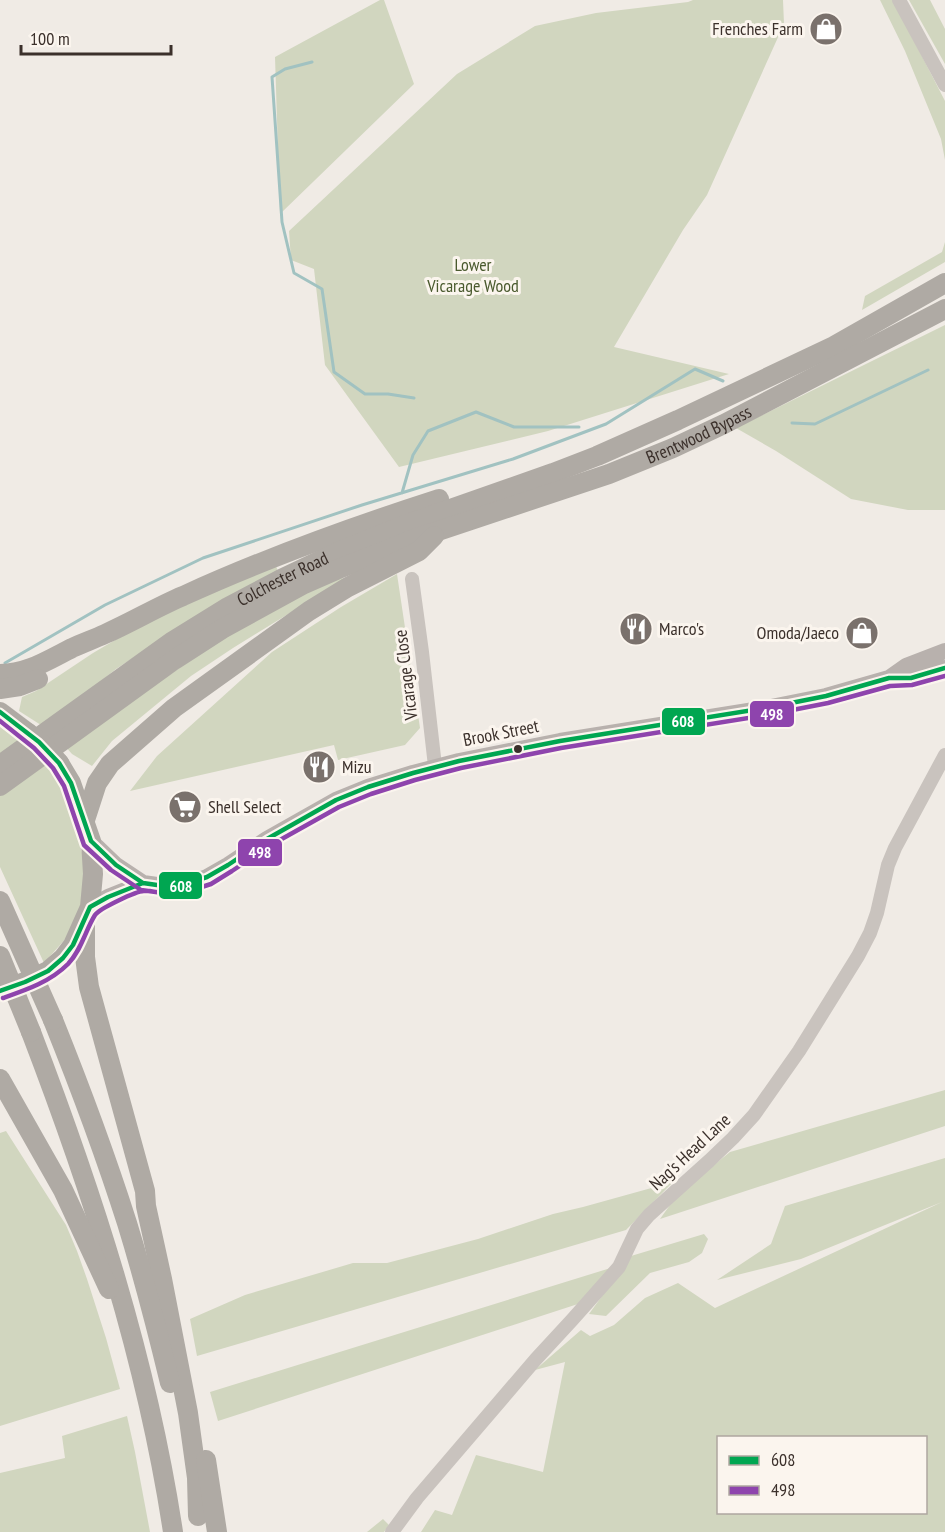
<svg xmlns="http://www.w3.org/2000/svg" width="945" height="1532" viewBox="0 0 945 1532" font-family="'PT Sans Narrow',sans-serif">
  <rect width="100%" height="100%" fill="#f0ebe5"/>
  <path fill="#d1d6bf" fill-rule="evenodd" d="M 380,0 L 384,0 L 414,84 L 280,214 L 275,57 Z
    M 693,0 L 783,0 L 784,24 L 707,195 L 683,230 L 614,347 L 729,374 L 548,431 L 399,467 L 325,365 L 314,269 L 291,260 L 289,231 L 457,74 L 535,26 L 596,13 L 688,2 Z
    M 880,0 L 893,0 L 945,101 L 945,160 L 941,139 L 905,51 Z
    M 909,0 L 930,0 L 945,29 L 945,64 Z
    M 945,242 L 945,262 L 862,310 L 865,296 L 942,252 Z
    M 945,325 L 945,510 L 908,510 L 851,499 L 776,451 L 736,428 Z
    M 275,564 L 278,571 L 222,600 L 116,669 L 44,727 L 19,711 L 22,697 L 36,691 L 93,653 L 156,616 Z
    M 397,574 L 420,728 L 405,745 L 338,760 L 334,745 L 130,791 L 157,756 L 272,652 L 341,607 Z
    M 343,577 L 342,581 L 233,648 L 191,676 L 112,741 L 92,766 L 72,754 L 64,745 L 265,611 Z
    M 0,727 L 20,741 L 0,755 Z
    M 44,764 L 50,769 L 73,809 L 86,872 L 81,907 L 68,936 L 44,963 L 0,867 L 0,795 Z
    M 945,1090 L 945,1126 L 660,1219 L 677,1195 L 730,1152 Z
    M 6,1131 L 66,1225 L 77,1251 L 87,1279 L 106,1338 L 120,1389 L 0,1426 L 0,1133 Z
    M 945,1158 L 945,1532 L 421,1532 L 435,1510 L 452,1515 L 476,1455 L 543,1472 L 565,1362 L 535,1370 L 581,1330 L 590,1336 L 614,1325 L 645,1298 L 678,1283 L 715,1308 L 942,1202 L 801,1259 L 717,1280 L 771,1244 L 785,1206 ZM 718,1438 L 926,1438 L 926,1512 L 718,1512 Z
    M 673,1182 L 626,1230 L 197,1356 L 190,1319 L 245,1295 L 353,1263 L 387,1263 L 478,1239 L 553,1214 L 583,1207 Z
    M 704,1234 L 708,1239 L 702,1253 L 689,1262 L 650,1273 L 606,1316 L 589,1314 L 631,1256 Z
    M 617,1266 L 581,1303 L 218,1421 L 210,1392 Z
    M 127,1416 L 135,1452 L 150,1532 L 0,1532 L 0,1473 L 65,1458 L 62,1436 Z
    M 383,1519 L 389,1525 L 384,1532 L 367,1532 Z"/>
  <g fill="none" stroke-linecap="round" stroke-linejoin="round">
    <path stroke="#a1c2c1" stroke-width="3" d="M 312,62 L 285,69 L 272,77 L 282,222 L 294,273 L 322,289 L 334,372 L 365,394 L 388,394 L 414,398
      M 792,423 L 815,424 L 928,370
      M 402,493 L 413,455 L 428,431 L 476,412 L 514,427 L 579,427
      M 5,663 L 105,605 L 203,558 L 362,505 L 513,459 L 606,424 L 695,369 L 723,381"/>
    <path stroke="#c9c3be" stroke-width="14" d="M 899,0 L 945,85
      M 412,579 L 422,652 L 435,766
      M 392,1532 L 417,1498 L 536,1359 L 572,1320 L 619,1267 L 637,1229 L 649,1215 L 709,1161 L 733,1138 L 754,1115 L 799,1051 L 858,956 L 870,933 L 877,913 L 888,865 L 895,848 L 945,755"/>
    <path stroke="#b8b1ad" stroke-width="16" d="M 889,678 L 906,666 L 945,651
      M 91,841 L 116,865 L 143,883 L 164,886 L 180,886 L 207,877 L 228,865 L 267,839 L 336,800 L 368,787 L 413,773 L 459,761 L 560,741 L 766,708 L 826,696 L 889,678 L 911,678 L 945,668
      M 90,907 L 108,897 L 143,883"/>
    <g stroke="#afaaa4" stroke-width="20">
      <path d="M 0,674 C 27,674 48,660 72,648 C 83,643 94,639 105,634 C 132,622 157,607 183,596 C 266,558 352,527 439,499"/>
      <path d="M 0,689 L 20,686 L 38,679"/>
      <path d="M 0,712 L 28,733"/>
      <path id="s1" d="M 0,765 L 173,641 L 228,607 L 281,579 L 340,551 L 402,526 L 553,473 L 597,456 L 678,420 L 834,346 L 945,283"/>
      <path id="s2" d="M 0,786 L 174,660 L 222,629 L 304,584 L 336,570 L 414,539 L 609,474 L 673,448 L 724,424 L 945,309"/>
      <path d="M 85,820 L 97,783 L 110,764 L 174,708 L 309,611 L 348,587 L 419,551 L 434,536"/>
      <path d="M 85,920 L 85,957 L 89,987 L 145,1191 L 146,1206 L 162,1279 L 188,1413 L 197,1478 L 198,1516"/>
      <path d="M 0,991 L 25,982 L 48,971 L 63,958 L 73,945 L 90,907 L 93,874 L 91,841 L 71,783 L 59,763"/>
      <path d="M 53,1020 C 80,1087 105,1154 127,1223 C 143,1275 157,1329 170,1383"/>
      <path d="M 31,1032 C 93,1194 147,1360 173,1532"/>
      <path d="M 0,1079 L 63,1190 L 109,1289"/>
      <path d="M 206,1460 L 217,1532"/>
    </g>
    <path stroke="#afaaa4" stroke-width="20" d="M 28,733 L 46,748 L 59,763
      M 0,901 L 53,1020
      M 0,956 L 31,1032"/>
    <defs>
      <path id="bus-1" d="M 0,712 L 39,742 L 59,763 L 71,783 L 91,841 L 116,865 L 143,883 L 164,886 L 180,886 L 207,877 L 228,865 L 267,839 L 336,800 L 368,787 L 413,773 L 459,761 L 560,741 L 766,708 L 826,696 L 889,678 L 911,678 L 945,668
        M 0,991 L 25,982 L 48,971 L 63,958 L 73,945 L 90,907 L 108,897 L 143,883 L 164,886"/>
      <path id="bus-2" d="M 0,721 L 34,748 L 53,768 L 64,786 L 84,845 L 111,870 L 141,890 L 163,893 L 180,894 L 211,884 L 232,871 L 271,845 L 339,807 L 371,794 L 415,780 L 461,768 L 561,748 L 767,715 L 828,703 L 890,686 L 912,685 L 945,676
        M 3,998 C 26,990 50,982 68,964 C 82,949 85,931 95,915 C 99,909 136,891 144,891 C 150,890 157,893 163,893"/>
    </defs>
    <use href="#bus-1" stroke="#fbf5ee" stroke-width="9"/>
    <use href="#bus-2" stroke="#fbf5ee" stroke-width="9"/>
    <use href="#bus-1" stroke="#00a651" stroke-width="4.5"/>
    <use href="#bus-2" stroke="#8e44ad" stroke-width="4.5"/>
  </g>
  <defs>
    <symbol id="shop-disc" viewBox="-11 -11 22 22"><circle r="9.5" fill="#7a716c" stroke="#fbf5ee"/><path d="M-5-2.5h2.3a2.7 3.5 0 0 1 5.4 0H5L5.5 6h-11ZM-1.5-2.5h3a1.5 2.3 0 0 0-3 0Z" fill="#fff"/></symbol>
    <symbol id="restaurant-disc" viewBox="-11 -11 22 22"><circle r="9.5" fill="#7a716c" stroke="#fbf5ee"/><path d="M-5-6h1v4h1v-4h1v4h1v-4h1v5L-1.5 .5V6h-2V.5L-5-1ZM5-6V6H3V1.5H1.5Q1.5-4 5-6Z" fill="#fff"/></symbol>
    <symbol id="supermarket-disc" viewBox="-11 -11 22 22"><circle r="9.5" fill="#7a716c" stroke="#fbf5ee"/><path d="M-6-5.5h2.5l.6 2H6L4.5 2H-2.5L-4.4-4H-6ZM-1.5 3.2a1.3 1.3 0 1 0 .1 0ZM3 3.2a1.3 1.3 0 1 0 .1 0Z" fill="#fff"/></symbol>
  </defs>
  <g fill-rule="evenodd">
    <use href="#shop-disc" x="807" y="10" width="38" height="38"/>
    <use href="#restaurant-disc" x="617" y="610" width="38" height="38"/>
    <use href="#shop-disc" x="843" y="614" width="38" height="38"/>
    <use href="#restaurant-disc" x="300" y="748" width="38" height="38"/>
    <use href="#supermarket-disc" x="166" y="788" width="38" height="38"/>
  </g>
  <circle fill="#3b302b" stroke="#fbf5ee" stroke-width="2" cx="518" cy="749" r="5"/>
  <g text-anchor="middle" stroke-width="6" stroke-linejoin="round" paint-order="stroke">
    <g font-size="18" fill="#3b302b" stroke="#fbf5ee" text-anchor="start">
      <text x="803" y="35" text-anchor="end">Frenches Farm</text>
      <text x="659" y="635">Marco's</text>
      <text x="839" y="639" text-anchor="end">Omoda/Jaeco</text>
      <text x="342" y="773">Mizu</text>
      <text x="208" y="813">Shell Select</text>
    </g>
    <g font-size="18" fill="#4a5a2e" stroke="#fbf5ee">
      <text x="473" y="271">Lower<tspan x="473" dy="21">Vicarage Wood</tspan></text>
    </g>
    <g font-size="18" fill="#3b302b" stroke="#fbf5ee">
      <text dy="6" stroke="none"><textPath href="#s2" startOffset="788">Brentwood Bypass</textPath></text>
      <text dy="6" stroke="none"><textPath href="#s1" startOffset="339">Colchester Road</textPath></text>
      <text transform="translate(406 675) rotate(-97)" y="6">Vicarage Close</text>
      <text transform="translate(501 733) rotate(-11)" y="6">Brook Street</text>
      <text transform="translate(690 1152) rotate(-43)" y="6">Nag's Head Lane</text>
    </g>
  </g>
  <g stroke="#fbf5ee" stroke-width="2">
    <rect x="749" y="700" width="46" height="28" rx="6" fill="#8e44ad"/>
    <rect x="661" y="707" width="45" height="29" rx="6" fill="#00a651"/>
    <rect x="237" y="838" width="46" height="29" rx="6" fill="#8e44ad"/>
    <rect x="158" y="871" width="45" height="29" rx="6" fill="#00a651"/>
  </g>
  <g font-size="16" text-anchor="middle" font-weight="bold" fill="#fff">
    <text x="772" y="720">498</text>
    <text x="683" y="727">608</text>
    <text x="260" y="858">498</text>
    <text x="181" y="892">608</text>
  </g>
  <rect x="717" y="1436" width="210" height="78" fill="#fbf5ee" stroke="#aea6a0" stroke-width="1.5"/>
  <rect x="729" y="1456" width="30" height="9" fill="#00a651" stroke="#aea6a0" stroke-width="1.5"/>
  <text x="771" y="1466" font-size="18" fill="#3b302b">608</text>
  <rect x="729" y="1486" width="30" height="9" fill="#8e44ad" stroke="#aea6a0" stroke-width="1.5"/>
  <text x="771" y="1496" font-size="18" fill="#3b302b">498</text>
  <path d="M21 45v9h150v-9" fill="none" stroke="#3b302b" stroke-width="3"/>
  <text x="30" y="45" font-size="18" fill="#3b302b" stroke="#fbf5ee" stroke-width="4.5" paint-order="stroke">100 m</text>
</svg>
